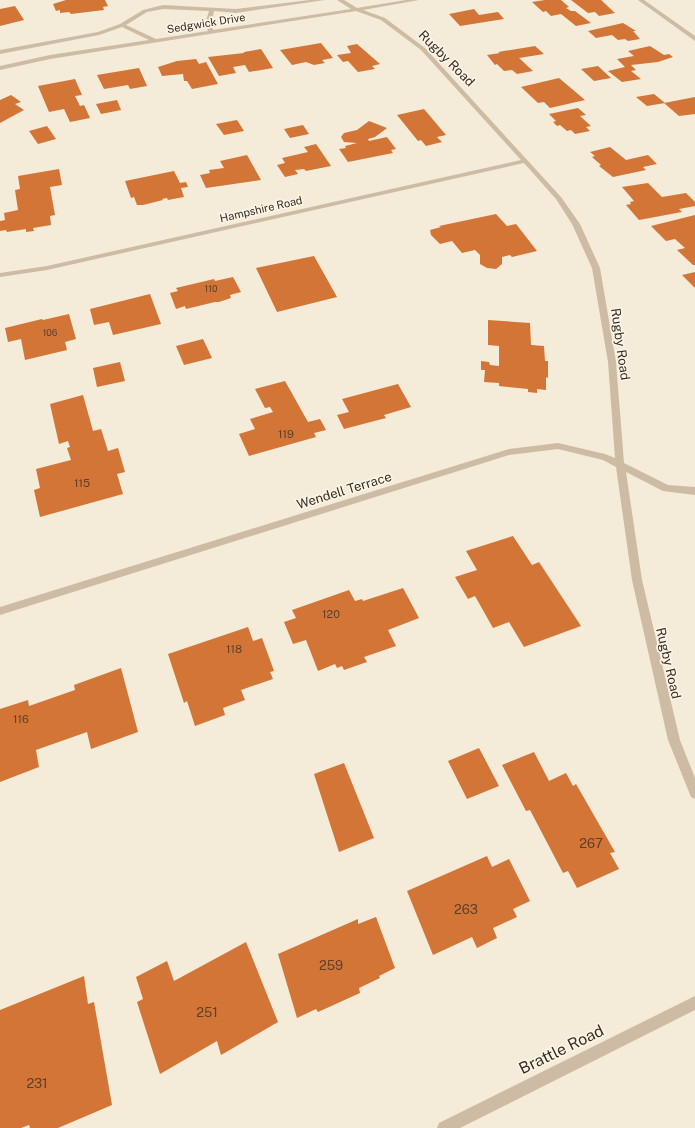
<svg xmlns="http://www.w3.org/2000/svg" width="695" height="1128" viewBox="0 0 695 1128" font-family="'Public Sans',sans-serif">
  <rect width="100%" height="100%" fill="#f4ebd8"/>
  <path fill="#d27537" d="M 66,0 L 105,0 L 108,6 L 103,7 L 104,10 L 71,14 L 69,12 L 60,13 L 60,10 L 56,11 L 53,4 Z
    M 545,0 L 561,0 L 569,7 L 566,8 L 571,11 L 575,11 L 591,23 L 576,26 L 561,14 L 551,16 L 546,11 L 543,12 L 532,2 Z
    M 571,0 L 601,0 L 615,13 L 599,16 L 595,12 L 588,13 Z
    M 15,6 L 24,20 L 0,26 L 0,9 Z
    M 474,9 L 479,15 L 498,12 L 504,19 L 460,26 L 449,14 Z
    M 623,23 L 636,31 L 633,31 L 640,39 L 628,41 L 625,39 L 618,40 L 612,35 L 596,38 L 588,31 Z
    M 321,43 L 333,58 L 322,60 L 325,63 L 314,65 L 306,62 L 292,65 L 280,50 Z
    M 357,44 L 380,64 L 372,66 L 375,69 L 358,72 L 348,61 L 343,62 L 337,55 L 351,53 L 347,46 Z
    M 535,46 L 544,54 L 519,58 L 533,71 L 517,74 L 512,70 L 504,71 L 497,64 L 495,65 L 487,55 L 500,53 L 498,52 Z
    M 650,46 L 664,55 L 669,54 L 673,57 L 658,62 L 631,65 L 636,70 L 631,71 L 641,79 L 622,82 L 608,71 L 625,67 L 617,59 L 634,56 L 628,51 Z
    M 261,49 L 273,68 L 249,72 L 245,65 L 233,67 L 236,73 L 219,76 L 208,57 L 244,53 L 244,52 Z
    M 196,59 L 199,64 L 206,62 L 218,84 L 192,89 L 187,81 L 184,81 L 183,74 L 162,76 L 158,67 L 177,61 Z
    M 598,66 L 611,78 L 594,81 L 581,69 Z
    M 139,68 L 147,86 L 130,89 L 128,85 L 104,89 L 97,75 Z
    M 559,78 L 585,100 L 550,108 L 544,102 L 538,103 L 521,87 Z
    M 75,79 L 82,95 L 75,96 L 80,106 L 84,105 L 90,118 L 70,122 L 64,109 L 49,112 L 38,86 Z
    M 654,94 L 665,103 L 647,106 L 636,97 Z
    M 11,95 L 21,102 L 15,104 L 24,110 L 0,123 L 0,100 Z
    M 695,97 L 695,114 L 679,116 L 664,103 Z
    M 117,100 L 121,110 L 101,114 L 96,104 Z
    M 578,108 L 586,115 L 580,116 L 591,126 L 586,127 L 590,131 L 575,134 L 571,130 L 567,131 L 560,125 L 557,126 L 553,122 L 556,121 L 549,114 Z
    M 424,109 L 446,135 L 437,137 L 442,142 L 426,146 L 421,140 L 418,141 L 397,115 Z
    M 237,120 L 244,131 L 224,135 L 216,124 Z
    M 369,121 L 387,128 L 375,137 L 368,139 L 369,141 L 387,137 L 396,149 L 391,150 L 393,153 L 348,162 L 339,149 L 346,148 L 345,146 L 357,143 L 344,142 L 341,137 L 344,133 L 357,130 Z
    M 303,125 L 309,134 L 290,138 L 284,129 Z
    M 47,126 L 56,139 L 38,144 L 29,131 Z
    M 316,144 L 331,166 L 306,171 L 304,169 L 295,170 L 298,174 L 285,177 L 277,165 L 285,163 L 282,158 L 308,152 L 304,147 Z
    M 610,147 L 626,160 L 648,155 L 657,164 L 643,167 L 646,170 L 613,177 L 599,166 L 601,165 L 592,157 L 595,156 L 590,152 Z
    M 247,155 L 261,180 L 206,188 L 200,175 L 210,173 L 209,170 L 224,168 L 220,161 Z
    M 59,169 L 62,185 L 50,187 L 55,215 L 50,216 L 51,225 L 33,228 L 34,231 L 26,232 L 26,229 L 7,232 L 6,230 L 0,231 L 0,221 L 5,220 L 4,213 L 18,210 L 15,190 L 20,189 L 18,176 Z
    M 174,171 L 180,183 L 186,182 L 188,187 L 181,188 L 184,197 L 168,200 L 167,198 L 162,199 L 163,200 L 143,205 L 137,205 L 134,197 L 131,198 L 125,181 Z
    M 648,183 L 662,197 L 686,193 L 695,202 L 695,206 L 679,209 L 682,212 L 639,220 L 626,205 L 631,204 L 630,202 L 634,201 L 622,187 Z
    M 496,214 L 507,226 L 516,224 L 537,251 L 512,257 L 510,255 L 502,257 L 502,264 L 496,269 L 487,268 L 480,264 L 480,255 L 475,250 L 462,253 L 452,241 L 440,244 L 431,235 L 430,230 L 441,227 L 439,226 Z
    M 695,215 L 695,265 L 693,265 L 677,250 L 685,248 L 675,239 L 666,241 L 651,226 Z
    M 314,256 L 337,297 L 277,312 L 256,268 Z
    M 695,272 L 695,288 L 682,275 Z
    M 233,277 L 241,292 L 230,295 L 231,298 L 219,302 L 215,302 L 186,309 L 185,306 L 176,309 L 170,293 L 178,291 L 176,288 L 214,279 L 215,281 Z
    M 150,294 L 161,324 L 113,335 L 109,322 L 94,325 L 90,309 Z
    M 69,314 L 76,339 L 65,342 L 67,350 L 25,360 L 21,339 L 8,342 L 5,328 L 42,319 L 43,320 Z
    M 488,320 L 530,323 L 531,345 L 544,346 L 545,361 L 548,361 L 548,378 L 546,377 L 546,390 L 537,389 L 537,393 L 528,392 L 528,389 L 499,386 L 499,383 L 484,382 L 485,370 L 481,370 L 481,361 L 489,362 L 490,365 L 499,366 L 499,346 L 488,345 Z
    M 203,339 L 212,358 L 184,365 L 176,346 Z
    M 120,362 L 125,381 L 97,387 L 93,368 Z
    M 285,381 L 308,422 L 320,419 L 326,430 L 314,433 L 316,437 L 249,456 L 239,434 L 255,429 L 250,419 L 273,412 L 270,407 L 265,408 L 255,389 Z
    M 398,384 L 411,407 L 384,415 L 386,418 L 344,429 L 337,415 L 349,412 L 342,399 Z
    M 83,395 L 93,431 L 101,429 L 108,451 L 118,448 L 125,472 L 117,474 L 123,494 L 40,517 L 34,490 L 40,488 L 36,469 L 71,460 L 67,448 L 70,447 L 68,441 L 59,444 L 50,404 Z
    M 513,536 L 532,565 L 539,562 L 581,626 L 524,647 L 509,622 L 493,628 L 475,596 L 468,599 L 455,577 L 477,570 L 466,551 Z
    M 403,588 L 419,618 L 388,630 L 396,646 L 364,657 L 367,662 L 344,670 L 342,666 L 337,668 L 335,664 L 318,671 L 306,640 L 293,644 L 284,622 L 296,618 L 292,610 L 349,590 L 355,601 L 362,599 L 363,601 Z
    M 248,627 L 253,641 L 262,638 L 274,671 L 270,672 L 273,679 L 241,690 L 245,700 L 223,708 L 225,715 L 195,726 L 187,701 L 184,703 L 168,654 Z
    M 121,668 L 138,732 L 91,749 L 87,732 L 36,750 L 39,767 L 0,782 L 0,709 L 28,700 L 29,706 L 75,690 L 74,685 Z
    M 479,748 L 499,786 L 467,799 L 448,761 Z
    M 534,752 L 549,781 L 566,773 L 573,786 L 576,784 L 615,852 L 610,853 L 619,869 L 577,888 L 568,871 L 563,873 L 530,810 L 526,811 L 502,765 Z
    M 344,763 L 374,838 L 339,852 L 314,774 Z
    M 487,856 L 492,867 L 509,859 L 530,901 L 513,909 L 517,917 L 493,928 L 497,938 L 477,948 L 472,937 L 433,955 L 407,891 Z
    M 376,917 L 395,968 L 379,976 L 380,978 L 359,988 L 360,993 L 318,1012 L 316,1009 L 297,1018 L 278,954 L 358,919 L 358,924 Z
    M 246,942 L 278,1022 L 221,1055 L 217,1041 L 160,1074 L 137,1002 L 143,999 L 136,977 L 167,961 L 174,981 Z
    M 84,976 L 88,1004 L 94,1002 L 112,1105 L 58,1128 L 30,1128 L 29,1125 L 21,1128 L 0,1128 L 0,1010 Z"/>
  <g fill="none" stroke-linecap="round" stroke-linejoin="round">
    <path fill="#cdbca3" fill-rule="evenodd" d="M 310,0 L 325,0 L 236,13 L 214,11 L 211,24 L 213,30 L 351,9 L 337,0 L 344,0 L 357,8 L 406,0 L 419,0 L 363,10 L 385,18 L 425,48 L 561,197 L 580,224 L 600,268 L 616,362 L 624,463 L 668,485 L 695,487 L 695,495 L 663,491 L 626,472 L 642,580 L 680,740 L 695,778 L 695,799 L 691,797 L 668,740 L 632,580 L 616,467 L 603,460 L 558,449 L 509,455 L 0,615 L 0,607 L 509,449 L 558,443 L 605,454 L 615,458 L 608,362 L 592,268 L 572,224 L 556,199 L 524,163 L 47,270 L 0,277 L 0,273 L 47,266 L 521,160 L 421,50 L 381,20 L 356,11 L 50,59 L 0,70 L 0,66 L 50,55 L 149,40 L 122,27 L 99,35 L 0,54 L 0,50 L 98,32 L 120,24 L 143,10 L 163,5 L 236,9 ZM 163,9 L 209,11 L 205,24 L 208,31 L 156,39 L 126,25 L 147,12 Z
      M 638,0 L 644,0 L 695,36 L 695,41 Z
      M 695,996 L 695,1010 L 460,1128 L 437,1128 L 439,1123 Z"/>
  </g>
  <g text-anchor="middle" stroke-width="3.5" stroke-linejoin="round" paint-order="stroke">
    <g font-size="9" fill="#5e402a">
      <text x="211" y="292">110</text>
      <text x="50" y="336">106</text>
    </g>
    <g font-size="11" fill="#372e26" stroke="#fbf4e5">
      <text transform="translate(206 23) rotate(-9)" y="4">Sedgwick Drive</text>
      <text transform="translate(261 209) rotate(-13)" y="4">Hampshire Road</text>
    </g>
    <g font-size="11" fill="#5e402a">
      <text x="286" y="438">119</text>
      <text x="82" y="487">115</text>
      <text x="331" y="618">120</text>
      <text x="234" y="653">118</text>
      <text x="21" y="723">116</text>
    </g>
    <g font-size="13" fill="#372e26" stroke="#fbf4e5">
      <text transform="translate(447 58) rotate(45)" y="5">Rugby Road</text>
      <text transform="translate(621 344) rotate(82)" y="5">Rugby Road</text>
      <text transform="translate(344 490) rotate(-17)" y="5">Wendell Terrace</text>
      <text transform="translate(669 663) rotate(77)" y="5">Rugby Road</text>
    </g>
    <g font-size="13" fill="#5e402a">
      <text x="591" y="848">267</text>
      <text x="466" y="914">263</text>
      <text x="331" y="970">259</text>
      <text x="207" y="1017">251</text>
      <text x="37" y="1088">231</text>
    </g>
    <g font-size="16" fill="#372e26" stroke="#fbf4e5">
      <text transform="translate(561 1049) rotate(-26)" y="6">Brattle Road</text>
    </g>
  </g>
</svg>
